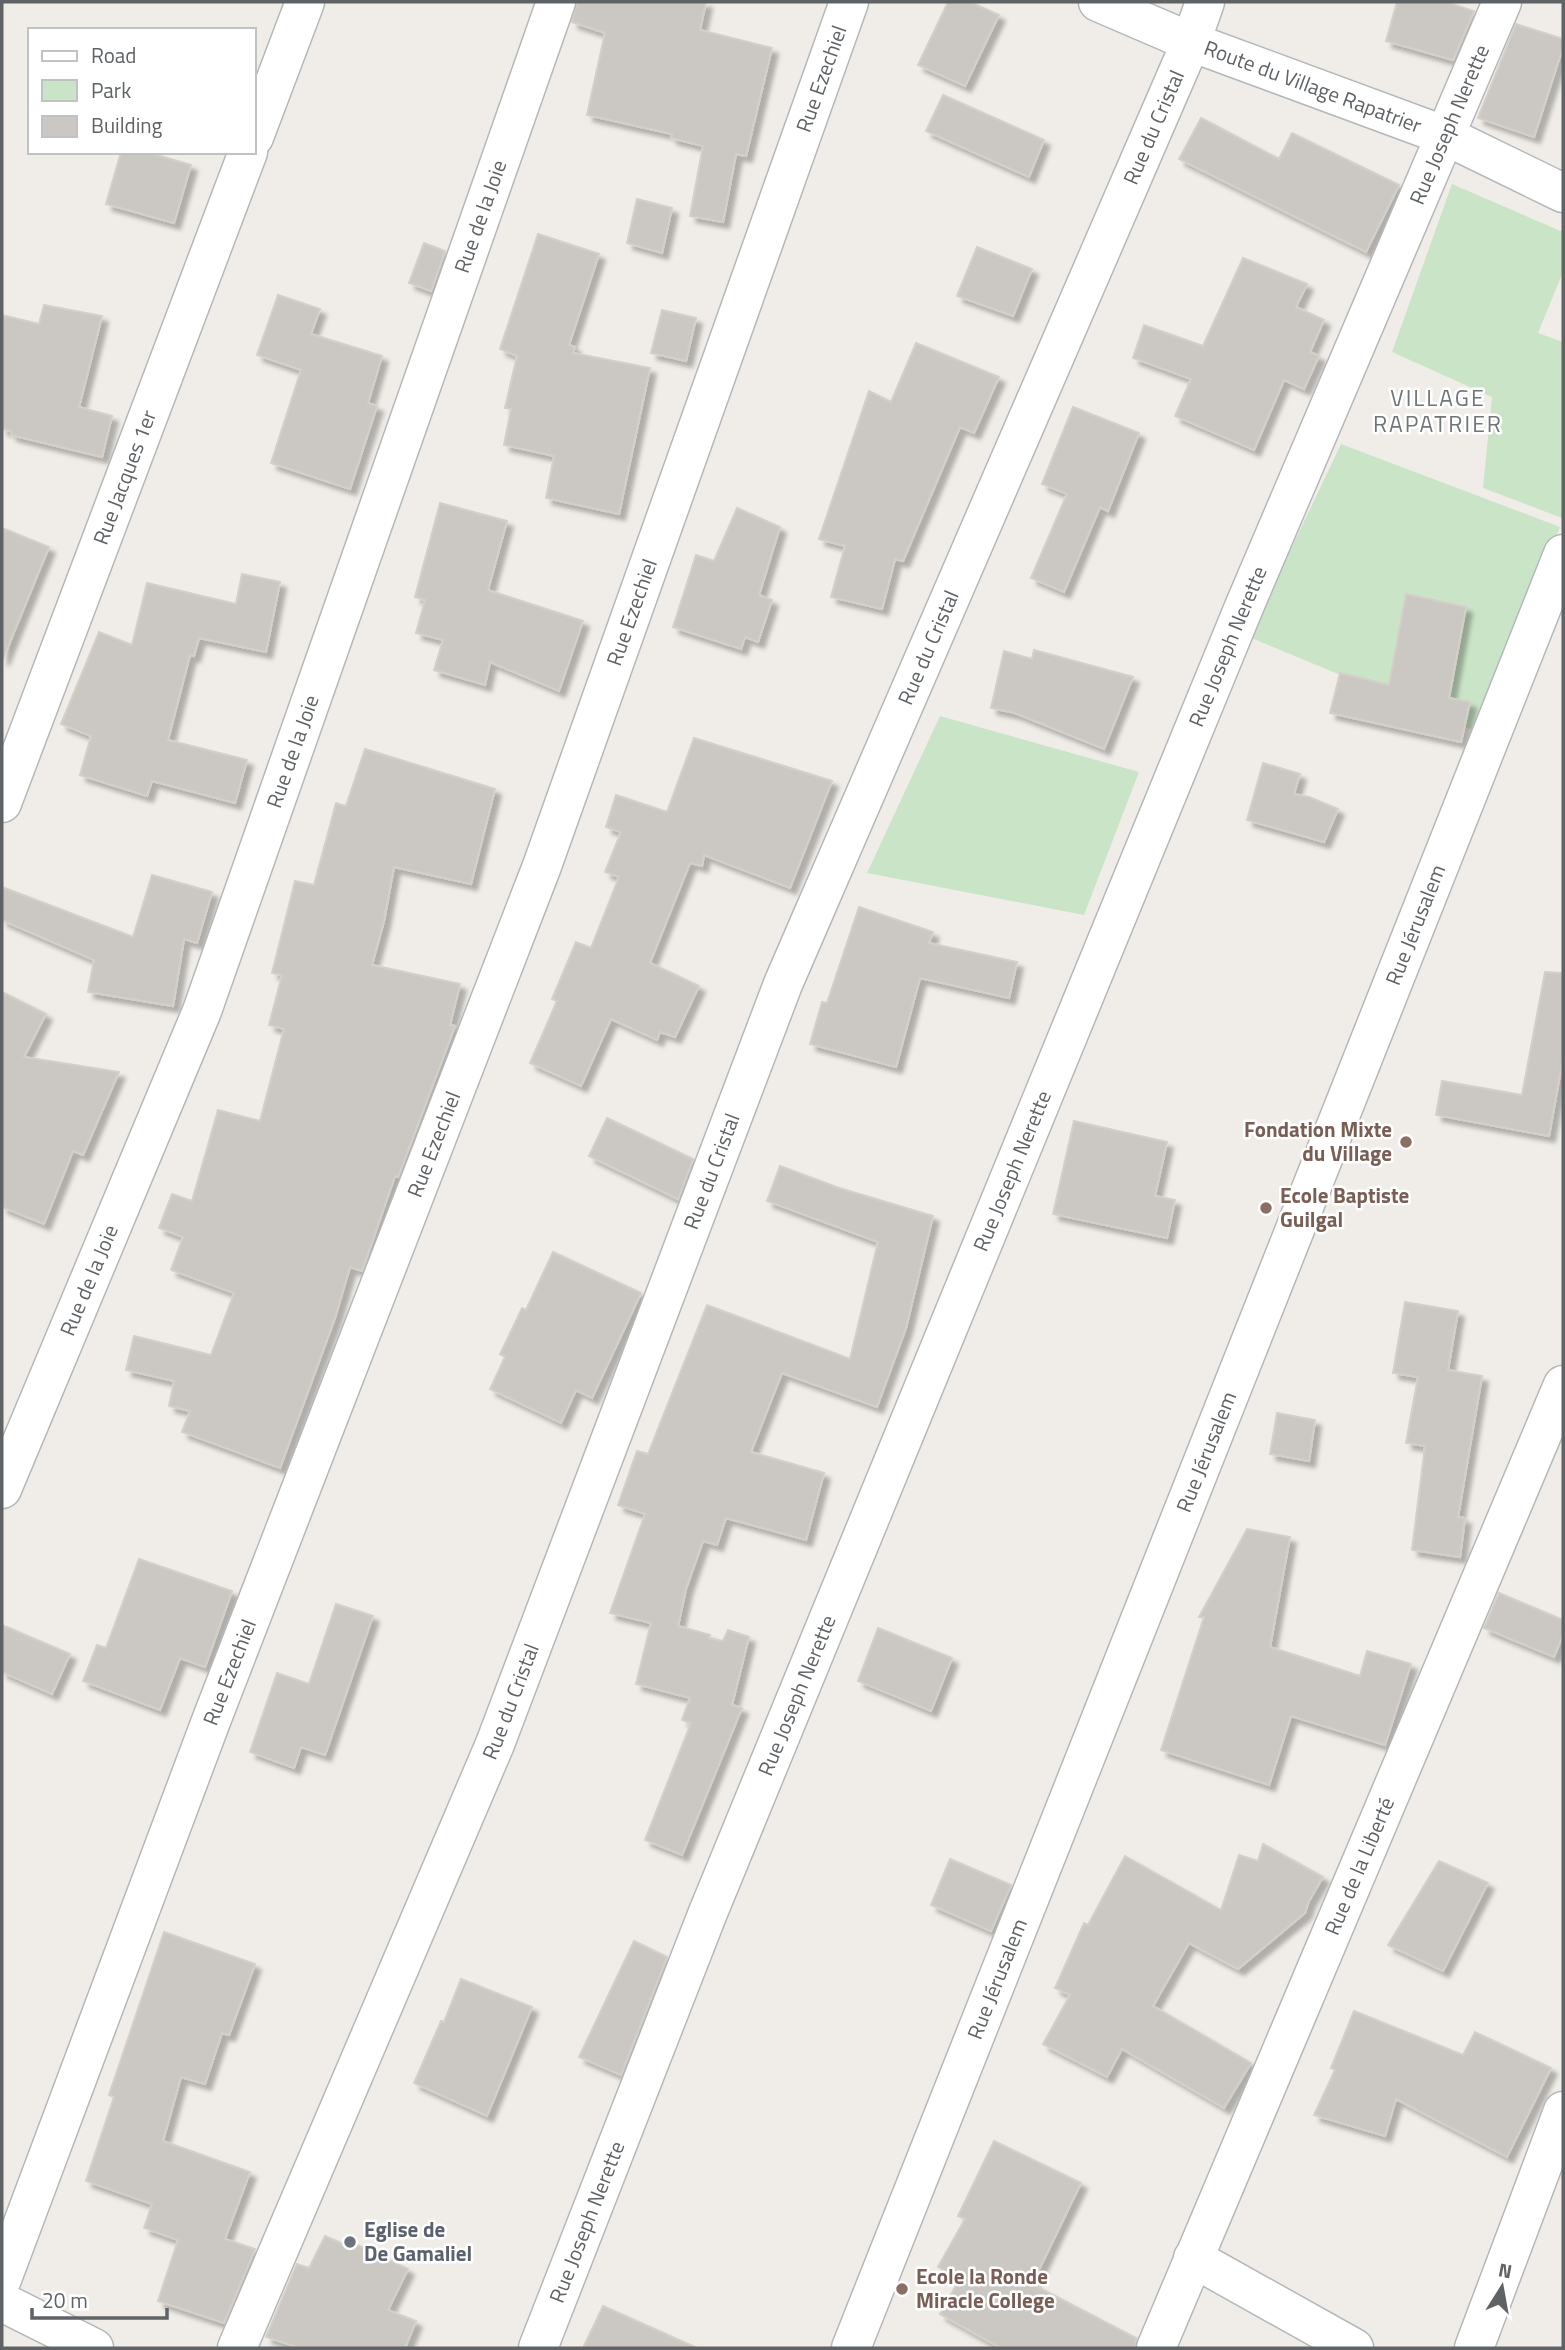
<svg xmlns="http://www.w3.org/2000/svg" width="1565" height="2350" viewBox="0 0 1565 2350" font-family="'Titillium Web',sans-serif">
  <defs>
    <filter id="shadow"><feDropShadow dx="6" dy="6" stdDeviation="2" flood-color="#0004"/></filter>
  </defs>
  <rect width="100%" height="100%" fill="#f0ede8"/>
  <path fill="#cae4c7" d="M 1452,184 L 1563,232 L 1563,272 L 1538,333 L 1563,342 L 1562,518 L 1483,488 L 1492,397 L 1392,352 Z
    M 1341,444 L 1560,527 L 1480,733 L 1249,637 Z
    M 940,716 L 1139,772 L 1084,915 L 867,873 Z"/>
  <path fill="#cbc8c4" stroke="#d4cfc7" stroke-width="2" filter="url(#shadow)" d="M 577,2 L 706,2 L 700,30 L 772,48 L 746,156 L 736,154 L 723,222 L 690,216 L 703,146 L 671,138 L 672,134 L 587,115 L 605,33 L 572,22 Z
    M 948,2 L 970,2 L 999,15 L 965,86 L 918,65 Z
    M 1397,2 L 1446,2 L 1474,11 L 1453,60 L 1386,41 Z
    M 1516,24 L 1563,39 L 1563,47 L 1534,137 L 1478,118 Z
    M 943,95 L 1044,140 L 1029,177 L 926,131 Z
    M 1201,118 L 1279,159 L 1292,133 L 1399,185 L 1366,252 L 1179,159 Z
    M 121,152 L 147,152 L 191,165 L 174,223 L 106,204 Z
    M 637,199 L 672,208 L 662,253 L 627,243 Z
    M 538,234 L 599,254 L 569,345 L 575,347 L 573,353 L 650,368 L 619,514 L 546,498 L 554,456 L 504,445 L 511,409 L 505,408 L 517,356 L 500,349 Z
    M 424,243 L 445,251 L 431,291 L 409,283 Z
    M 977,247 L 1032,269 L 1013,316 L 957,296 Z
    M 1243,258 L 1307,284 L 1296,307 L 1324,320 L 1310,352 L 1319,356 L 1304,389 L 1284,380 L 1254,450 L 1175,416 L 1191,379 L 1133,358 L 1144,325 L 1203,346 Z
    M 278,295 L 320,309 L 311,334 L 382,356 L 368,403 L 377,406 L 350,489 L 271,463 L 301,370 L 257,355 Z
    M 44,305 L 102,316 L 79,407 L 112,416 L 102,457 L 11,435 L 12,431 L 2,429 L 2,315 L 39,324 Z
    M 662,310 L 696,318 L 686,361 L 651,353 Z
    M 916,343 L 999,377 L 974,433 L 960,427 L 903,561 L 895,559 L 882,609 L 831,597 L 845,546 L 819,539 L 869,391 L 891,402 Z
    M 1073,407 L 1139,433 L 1108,511 L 1100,507 L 1064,592 L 1031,578 L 1067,494 L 1042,484 Z
    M 440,503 L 507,521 L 488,590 L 583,621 L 559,691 L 490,662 L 485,685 L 434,670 L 443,640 L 416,633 L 425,600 L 415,597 Z
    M 737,508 L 780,527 L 759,595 L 772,600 L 758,642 L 745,637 L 741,649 L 673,627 L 696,555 L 714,561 Z
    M 2,528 L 49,547 L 3,659 L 2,659 Z
    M 242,574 L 280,582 L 266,652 L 199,638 L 194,656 L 190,655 L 168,740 L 247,760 L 235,803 L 152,781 L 147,796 L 80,775 L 91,736 L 61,724 L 99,632 L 132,645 L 147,583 L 236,604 Z
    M 1406,594 L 1466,607 L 1449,698 L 1470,702 L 1461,742 L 1330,713 L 1340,673 L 1389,685 Z
    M 1034,650 L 1133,677 L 1104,749 L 1015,713 L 991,708 L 1004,651 L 1032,659 Z
    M 694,738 L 832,781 L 790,888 L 704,855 L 702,866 L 690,863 L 650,963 L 699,986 L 675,1037 L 660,1032 L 657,1040 L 611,1019 L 581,1086 L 530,1063 L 557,1001 L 552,999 L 576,942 L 591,948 L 619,877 L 605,872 L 621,832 L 606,827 L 616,795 L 667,812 Z
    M 365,749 L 495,789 L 471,884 L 394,867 L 384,921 L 372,965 L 460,984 L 450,1025 L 455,1026 L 398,1177 L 395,1176 L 362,1271 L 350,1267 L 335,1318 L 280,1468 L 182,1432 L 190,1411 L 169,1406 L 174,1381 L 126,1370 L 134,1336 L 211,1355 L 234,1293 L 171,1270 L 183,1237 L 159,1228 L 172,1194 L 192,1201 L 218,1110 L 260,1121 L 284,1029 L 269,1025 L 282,975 L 272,973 L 295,881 L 314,885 L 336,803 L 346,806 Z
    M 1263,763 L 1300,774 L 1294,794 L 1309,797 L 1338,809 L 1324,842 L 1247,820 Z
    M 152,875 L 212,892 L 197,943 L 184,939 L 173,1006 L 88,992 L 94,960 L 2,920 L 2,887 L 133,937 Z
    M 859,907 L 933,932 L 929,943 L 1017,962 L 1009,998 L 920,978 L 896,1067 L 810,1044 L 822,1002 L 827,1003 Z
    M 1545,972 L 1563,973 L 1563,1058 L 1549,1136 L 1436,1115 L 1442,1081 L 1522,1095 Z
    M 2,992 L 46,1014 L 24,1057 L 119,1072 L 83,1155 L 73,1151 L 44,1224 L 2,1207 Z
    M 607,1118 L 693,1159 L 678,1199 L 589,1156 Z
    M 1074,1121 L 1167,1142 L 1155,1196 L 1175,1200 L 1167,1238 L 1053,1214 Z
    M 780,1166 L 839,1188 L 933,1216 L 906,1328 L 877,1407 L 782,1373 L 751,1452 L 824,1473 L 806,1540 L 726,1518 L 717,1545 L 703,1541 L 686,1589 L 678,1626 L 710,1635 L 709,1638 L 723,1641 L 728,1630 L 749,1637 L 732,1705 L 742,1708 L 682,1855 L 645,1840 L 691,1723 L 682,1720 L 690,1698 L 636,1684 L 651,1623 L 610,1613 L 645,1514 L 618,1505 L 637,1451 L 648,1454 L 707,1305 L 850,1359 L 878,1242 L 767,1201 Z
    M 553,1252 L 641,1293 L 592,1398 L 576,1390 L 561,1423 L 490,1389 L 505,1357 L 500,1354 L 522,1308 L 526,1310 Z
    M 1405,1302 L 1458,1311 L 1448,1370 L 1482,1376 L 1458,1517 L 1465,1518 L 1460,1557 L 1412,1550 L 1425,1446 L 1406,1443 L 1418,1377 L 1393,1373 Z
    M 1277,1413 L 1315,1420 L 1309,1461 L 1270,1454 Z
    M 1247,1529 L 1290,1537 L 1270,1647 L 1360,1676 L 1367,1651 L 1411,1664 L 1385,1745 L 1291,1716 L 1269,1785 L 1161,1750 L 1204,1617 L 1199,1617 Z
    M 139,1559 L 232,1591 L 205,1667 L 180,1658 L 160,1710 L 83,1681 L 97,1645 L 106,1648 Z
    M 1499,1593 L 1563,1620 L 1563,1635 L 1554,1657 L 1484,1628 Z
    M 336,1604 L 373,1616 L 325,1755 L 301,1747 L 294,1768 L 250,1752 L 277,1673 L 309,1684 Z
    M 2,1625 L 70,1654 L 52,1694 L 2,1672 Z
    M 878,1628 L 952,1658 L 931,1711 L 858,1681 Z
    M 1263,1844 L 1323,1877 L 1309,1901 L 1305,1913 L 1238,1969 L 1189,1943 L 1153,2006 L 1251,2063 L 1224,2108 L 1122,2049 L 1107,2077 L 1043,2044 L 1070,1995 L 1055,1988 L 1084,1923 L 1088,1925 L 1125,1856 L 1221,1910 L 1239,1855 L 1258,1861 Z
    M 950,1859 L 1011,1885 L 991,1931 L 931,1905 Z
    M 1439,1861 L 1488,1883 L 1443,1971 L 1388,1945 Z
    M 164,1932 L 255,1964 L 229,2035 L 222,2033 L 205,2084 L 181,2077 L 163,2141 L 250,2172 L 225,2239 L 255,2249 L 224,2323 L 158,2301 L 178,2240 L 144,2228 L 152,2204 L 86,2181 L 114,2097 L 109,2095 Z
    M 634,1941 L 667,1957 L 621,2075 L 579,2057 Z
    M 461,1979 L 532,2007 L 487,2116 L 414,2083 L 441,2021 L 444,2022 Z
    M 1354,2011 L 1463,2055 L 1475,2032 L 1551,2068 L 1507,2157 L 1396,2099 L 1385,2136 L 1314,2115 L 1335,2070 L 1331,2068 Z
    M 994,2141 L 1081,2183 L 1032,2284 L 1136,2338 L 1135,2348 L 1001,2348 L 940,2314 L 959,2280 L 938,2267 L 965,2219 L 958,2216 Z
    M 325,2236 L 354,2249 L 356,2244 L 408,2269 L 388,2310 L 416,2321 L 405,2348 L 300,2348 L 266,2337 L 297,2264 L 309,2268 Z
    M 603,2306 L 697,2348 L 583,2348 Z"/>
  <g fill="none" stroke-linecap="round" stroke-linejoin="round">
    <defs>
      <g id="minor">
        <path id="s1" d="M 1098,2 L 1191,42 L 1446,136 L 1563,193"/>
        <path d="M 254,137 L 305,2"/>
        <path id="s2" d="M 2,803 L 248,152"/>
        <path id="s3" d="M 2,1489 L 202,1011 L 556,2"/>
        <path d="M 1193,2258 L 1354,2348"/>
        <path id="s4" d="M 2,2279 L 211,1721 L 542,866 L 849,2"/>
        <path d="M 2,2302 L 94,2348"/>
        <path id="s5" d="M 237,2348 L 495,1744 L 783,984 L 1191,42 L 1205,2"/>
        <path id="s6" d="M 538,2348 L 707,1915 L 1244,607 L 1502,2"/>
        <path id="s7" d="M 851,2348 L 1563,554"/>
        <path id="s8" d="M 1156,2348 L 1563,1385"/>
        <path d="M 1474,2348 L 1563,2111"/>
      </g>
    </defs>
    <use href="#minor" stroke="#b5b8bb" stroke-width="41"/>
    <use href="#minor" stroke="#fff" stroke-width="38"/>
  </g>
  <g fill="#8d6e63" stroke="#fff" stroke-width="2.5">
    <circle cx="1406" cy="1142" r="7"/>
    <circle cx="1266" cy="1208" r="7"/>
    <circle cx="902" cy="2289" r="7"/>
  </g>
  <circle fill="#6b7280" stroke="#fff" stroke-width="2.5" cx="350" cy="2242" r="7"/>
  <g text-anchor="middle" stroke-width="5" stroke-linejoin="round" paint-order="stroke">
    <g font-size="21" fill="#5f6366" stroke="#fff">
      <text dy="7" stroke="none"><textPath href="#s4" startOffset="2348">Rue Ezechiel</textPath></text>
      <text dy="7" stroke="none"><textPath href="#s1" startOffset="231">Route du Village Rapatrier</textPath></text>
      <text dy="7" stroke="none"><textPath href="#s6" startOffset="2403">Rue Joseph Nerette</textPath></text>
      <text dy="7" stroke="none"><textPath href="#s5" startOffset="2403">Rue du Cristal</textPath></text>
      <text dy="7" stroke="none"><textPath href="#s3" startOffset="1360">Rue de la Joie</textPath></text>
      <text dy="7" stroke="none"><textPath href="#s2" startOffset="348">Rue Jacques 1er</textPath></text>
      <text dy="7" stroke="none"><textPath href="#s4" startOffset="1782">Rue Ezechiel</textPath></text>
      <text dy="7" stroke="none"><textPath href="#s5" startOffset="1836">Rue du Cristal</textPath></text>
      <text dy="7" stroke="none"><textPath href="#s6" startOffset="1836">Rue Joseph Nerette</textPath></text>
      <text dy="7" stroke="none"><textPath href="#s3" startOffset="793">Rue de la Joie</textPath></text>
      <text dy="7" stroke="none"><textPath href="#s7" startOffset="1531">Rue Jérusalem</textPath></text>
      <text dy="7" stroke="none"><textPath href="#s4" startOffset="1214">Rue Ezechiel</textPath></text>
      <text dy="7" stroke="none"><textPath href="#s5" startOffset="1269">Rue du Cristal</textPath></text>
      <text dy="7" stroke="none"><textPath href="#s6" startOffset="1269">Rue Joseph Nerette</textPath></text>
      <text dy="7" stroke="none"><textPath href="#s3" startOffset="226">Rue de la Joie</textPath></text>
      <text dy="7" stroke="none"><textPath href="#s7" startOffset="964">Rue Jérusalem</textPath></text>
      <text dy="7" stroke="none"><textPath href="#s4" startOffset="648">Rue Ezechiel</textPath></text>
      <text dy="7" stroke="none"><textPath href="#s6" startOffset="702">Rue Joseph Nerette</textPath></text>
      <text dy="7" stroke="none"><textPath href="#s5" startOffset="702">Rue du Cristal</textPath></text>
      <text dy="7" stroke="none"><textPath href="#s8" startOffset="523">Rue de la Liberté</textPath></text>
      <text dy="7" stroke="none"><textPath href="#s7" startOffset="397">Rue Jérusalem</textPath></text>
      <text dy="7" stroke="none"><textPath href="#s6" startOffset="135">Rue Joseph Nerette</textPath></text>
    </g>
    <g font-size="21" font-weight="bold" fill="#785e54" stroke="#fff" text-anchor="start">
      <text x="1392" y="1137" text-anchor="end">Fondation Mixte<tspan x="1392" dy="24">du Village</tspan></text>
      <text x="1280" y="1203">Ecole Baptiste<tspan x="1280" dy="24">Guilgal</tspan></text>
      <text x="916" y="2284">Ecole la Ronde<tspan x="916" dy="24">Miracle College</tspan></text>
    </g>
    <g font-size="21" font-weight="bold" fill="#5b616d" stroke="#fff" text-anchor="start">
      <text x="364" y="2237">Eglise de<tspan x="364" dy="24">De Gamaliel</tspan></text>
    </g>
    <g font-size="23" letter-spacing="2" fill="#707578" stroke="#fff">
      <text x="1438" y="406">VILLAGE<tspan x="1438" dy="26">RAPATRIER</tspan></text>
    </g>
  </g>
  <rect width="1565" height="2350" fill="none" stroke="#5f6366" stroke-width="7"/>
  <rect x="28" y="28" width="228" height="126" fill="#ffffff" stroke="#bfc1c2" stroke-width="2"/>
  <rect x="42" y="51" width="35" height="10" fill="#ffffff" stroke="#bfc1c2" stroke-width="2"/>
  <text x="91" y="63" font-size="21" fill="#5f6366">Road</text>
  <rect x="42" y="80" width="35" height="21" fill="#cae4c7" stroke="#bfc1c2" stroke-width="2"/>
  <text x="91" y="98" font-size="21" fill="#5f6366">Park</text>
  <rect x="42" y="116" width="35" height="21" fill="#cbc8c4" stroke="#bfc1c2" stroke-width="2"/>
  <text x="91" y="133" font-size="21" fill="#5f6366">Building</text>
  <g transform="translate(1502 2287) rotate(11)" stroke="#ffffff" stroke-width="5" paint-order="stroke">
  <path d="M0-5L12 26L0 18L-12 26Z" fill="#5f6366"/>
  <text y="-10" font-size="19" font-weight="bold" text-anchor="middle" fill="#5f6366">N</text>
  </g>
  <path d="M32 2308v10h135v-10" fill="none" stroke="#5f6366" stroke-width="3.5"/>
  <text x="42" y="2308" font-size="21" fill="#5f6366" stroke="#ffffff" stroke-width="5" paint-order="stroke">20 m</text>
</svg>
